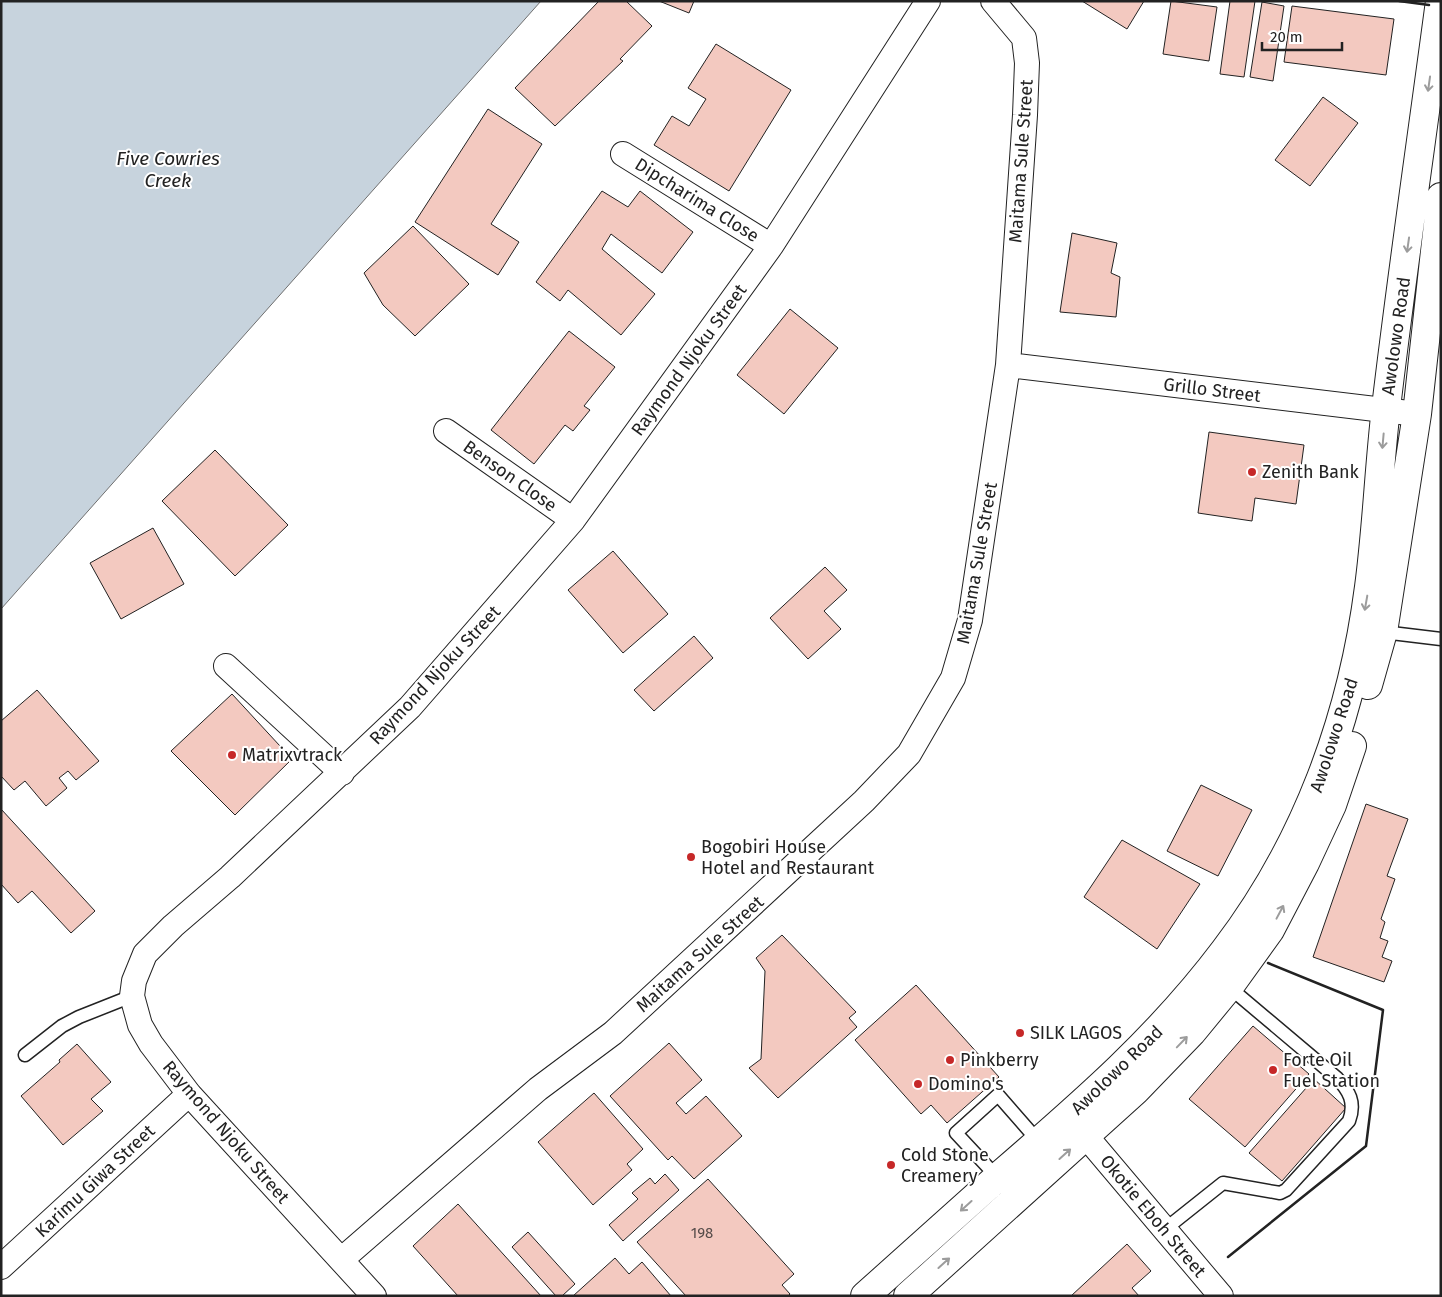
<svg xmlns="http://www.w3.org/2000/svg" width="1442" height="1297" viewBox="0 0 1442 1297" font-family="'Fira Sans',sans-serif">
  <rect width="100%" height="100%" fill="#fff"/>
  <path fill="#c7d3dd" stroke="#6f6f6f" d="M 1,1 L 541,1 L 1,609 Z"/>
  <path fill="#f3c9c0" stroke="#222" d="M 599,1 L 626,1 L 652,26 L 620,59 L 623,61 L 555,126 L 515,88 Z
    M 659,1 L 694,1 L 689,13 Z
    M 1082,1 L 1144,1 L 1127,29 Z
    M 1171,1 L 1217,7 L 1209,61 L 1163,54 Z
    M 1230,1 L 1255,1 L 1244,77 L 1220,74 Z
    M 1262,2 L 1284,6 L 1273,81 L 1250,77 Z
    M 1292,6 L 1394,19 L 1386,75 L 1284,62 Z
    M 716,44 L 791,90 L 729,191 L 654,145 L 672,116 L 689,126 L 706,99 L 688,88 Z
    M 1323,97 L 1358,123 L 1310,186 L 1275,160 Z
    M 488,109 L 542,144 L 491,224 L 519,242 L 498,275 L 415,222 Z
    M 602,191 L 628,207 L 640,191 L 693,232 L 662,273 L 611,234 L 602,249 L 655,294 L 621,335 L 568,290 L 560,301 L 536,282 Z
    M 413,226 L 469,284 L 415,336 L 383,305 L 364,273 Z
    M 1072,233 L 1117,243 L 1111,273 L 1120,277 L 1116,317 L 1060,312 Z
    M 790,309 L 838,348 L 784,414 L 737,375 Z
    M 569,331 L 615,367 L 584,406 L 590,410 L 573,431 L 565,425 L 534,464 L 491,430 Z
    M 1209,432 L 1304,445 L 1296,504 L 1255,498 L 1252,521 L 1198,513 Z
    M 215,450 L 288,525 L 235,576 L 162,501 Z
    M 153,528 L 184,584 L 121,619 L 90,563 Z
    M 613,551 L 668,614 L 623,653 L 568,590 Z
    M 825,567 L 847,590 L 824,611 L 841,629 L 808,659 L 770,618 Z
    M 694,636 L 713,658 L 654,711 L 634,690 Z
    M 37,690 L 99,761 L 76,780 L 68,771 L 59,778 L 67,788 L 46,806 L 25,781 L 14,790 L 1,776 L 1,721 Z
    M 232,694 L 292,759 L 235,815 L 171,751 Z
    M 1201,785 L 1252,810 L 1218,876 L 1167,851 Z
    M 1366,804 L 1408,819 L 1387,876 L 1395,879 L 1381,919 L 1385,922 L 1380,938 L 1388,941 L 1382,957 L 1392,961 L 1384,982 L 1313,957 Z
    M 1,809 L 95,911 L 71,933 L 32,891 L 18,903 L 1,884 Z
    M 1122,840 L 1200,884 L 1157,949 L 1084,897 Z
    M 782,935 L 856,1012 L 849,1018 L 857,1027 L 778,1098 L 749,1068 L 761,1059 L 765,971 L 756,958 Z
    M 916,985 L 999,1077 L 947,1123 L 931,1105 L 921,1114 L 855,1040 Z
    M 1253,1026 L 1309,1074 L 1245,1147 L 1189,1099 Z
    M 669,1043 L 702,1080 L 676,1103 L 686,1114 L 706,1096 L 742,1136 L 694,1179 L 672,1156 L 668,1160 L 610,1096 Z
    M 77,1044 L 111,1082 L 91,1099 L 103,1111 L 63,1145 L 21,1096 L 60,1062 L 59,1060 Z
    M 1314,1079 L 1346,1108 L 1282,1181 L 1249,1153 Z
    M 594,1093 L 643,1149 L 627,1164 L 632,1170 L 593,1205 L 538,1142 Z
    M 665,1174 L 679,1190 L 623,1241 L 609,1225 L 638,1199 L 632,1193 L 650,1178 L 655,1184 Z
    M 708,1179 L 794,1274 L 782,1285 L 790,1294 L 788,1296 L 686,1296 L 637,1242 Z
    M 458,1204 L 541,1296 L 458,1296 L 413,1246 Z
    M 528,1232 L 575,1284 L 562,1296 L 556,1296 L 512,1247 Z
    M 1127,1244 L 1151,1271 L 1132,1288 L 1139,1296 L 1071,1296 Z
    M 615,1258 L 629,1274 L 642,1262 L 671,1296 L 573,1296 Z"/>
  <g fill="none" stroke-linecap="round" stroke-linejoin="round">
    <defs>
      <path id="service" d="M 1383,632 L 1441,639
        M 25,1055 L 62,1026 L 79,1017 L 132,996
        M 998,1178 L 956,1133 L 998,1095 L 1039,1142
        M 1164,1230 L 1223,1183 L 1280,1193 L 1286,1190 L 1349,1121 C 1356,1102 1349,1091 1337,1078 L 1229,987"/>
      <path id="minor" d="M 623,154 L 771,246
        M 1008,365 L 1417,414
        M 446,431 L 573,520
        M 226,666 L 342,773
        M 1074,1122 L 1221,1296
        M 341,1260 L 538,1089 L 613,1033 L 864,801 L 909,754 L 953,678 L 970,620 L 1008,365 L 1025,115 L 1027,63 L 1024,38 L 993,1
        M 1,1267 L 189,1094
        M 374,1296 L 189,1094 L 151,1044 L 140,1025 L 132,996 L 134,981 L 145,954 L 173,926 L 230,877 L 410,707 L 573,520 L 771,246 L 928,1"/>
      <path id="secondary" d="M 1368,685 L 1383,632 L 1417,414 L 1441,197
        M 865,1296 C 910,1256 954,1216 999,1176 C 1081,1105 1159,1038 1225,950 C 1306,844 1352,718 1369,587 C 1377,527 1379,467 1386,408 C 1402,272 1422,137 1440,1
        M 908,1296 L 1136,1090 L 1192,1032 L 1229,987 L 1270,930 L 1305,863 L 1332,805 L 1352,746"/>
    </defs>
    <use href="#service" stroke="#222" stroke-width="15"/>
    <use href="#minor" stroke="#222" stroke-width="26"/>
    <use href="#secondary" stroke="#222" stroke-width="30"/>
    <use href="#service" stroke="#fff" stroke-width="12"/>
    <use href="#minor" stroke="#fff" stroke-width="24"/>
    <use href="#secondary" stroke="#fff" stroke-width="28"/>
    <path stroke="#222" stroke-width="2.5" d="M 1399,1 L 1429,5
      M 1228,1257 L 1366,1146 L 1383,1010 L 1268,963"/>
  </g>
  <defs><path id="oneway-shaft" d="M-6 0H5M1.5-3L5.5 0L1.5 3" fill="none" stroke-width="1.6" stroke-linecap="round" stroke-linejoin="round" transform="scale(1.25)"/></defs>
  <g stroke="#9c9c9c">
    <use href="#oneway-shaft" transform="translate(1429 84) rotate(98)"/>
    <use href="#oneway-shaft" transform="translate(1408 245) rotate(98)"/>
    <use href="#oneway-shaft" transform="translate(1383 441) rotate(95)"/>
    <use href="#oneway-shaft" transform="translate(1366 603) rotate(100)"/>
    <use href="#oneway-shaft" transform="translate(1280 912) rotate(-62)"/>
    <use href="#oneway-shaft" transform="translate(1182 1042) rotate(-46)"/>
    <use href="#oneway-shaft" transform="translate(1065 1154) rotate(-42)"/>
    <use href="#oneway-shaft" transform="translate(966 1206) rotate(138)"/>
    <use href="#oneway-shaft" transform="translate(944 1263) rotate(-42)"/>
  </g>
  <g fill="#c62828" stroke="#fff" stroke-width="2">
    <circle cx="1252" cy="472" r="5"/>
    <circle cx="232" cy="755" r="5"/>
    <circle cx="691" cy="857" r="5"/>
    <circle cx="1020" cy="1033" r="5"/>
    <circle cx="950" cy="1060" r="5"/>
    <circle cx="1273" cy="1070" r="5"/>
    <circle cx="918" cy="1084" r="5"/>
    <circle cx="891" cy="1165" r="5"/>
  </g>
  <g text-anchor="middle" stroke-width="4" stroke-linejoin="round" paint-order="stroke">
    <g font-size="15" fill="#564c4a">
      <text x="702" y="1238">198</text>
    </g>
    <g font-size="18" fill="#222" stroke="#fff">
      <text transform="translate(1021 161) rotate(-86)" y="6">Maitama Sule Street</text>
      <text transform="translate(697 200) rotate(32)" y="6">Dipcharima Close</text>
      <text transform="translate(1396 336) rotate(-82)" y="6">Awolowo Road</text>
      <text transform="translate(689 360) rotate(-54)" y="6">Raymond Njoku Street</text>
      <text transform="translate(1212 390) rotate(7)" y="6">Grillo Street</text>
      <text transform="translate(510 476) rotate(35)" y="6">Benson Close</text>
      <text transform="translate(977 563) rotate(-80)" y="6">Maitama Sule Street</text>
      <text transform="translate(435 675) rotate(-47)" y="6">Raymond Njoku Street</text>
      <text transform="translate(1334 735) rotate(-72)" y="6">Awolowo Road</text>
      <text transform="translate(700 954) rotate(-42)" y="6">Maitama Sule Street</text>
      <text transform="translate(1117 1070) rotate(-44)" y="6">Awolowo Road</text>
      <text transform="translate(226 1132) rotate(49)" y="6">Raymond Njoku Street</text>
      <text transform="translate(95 1181) rotate(-43)" y="6">Karimu Giwa Street</text>
      <text transform="translate(1153 1216) rotate(50)" y="6">Okotie Eboh Street</text>
    </g>
    <g font-size="18" fill="#222" stroke="#fff" text-anchor="start">
      <text x="1262" y="478">Zenith Bank</text>
      <text x="242" y="761">Matrixvtrack</text>
      <text x="701" y="853">Bogobiri House<tspan x="701" dy="21">Hotel and Restaurant</tspan></text>
      <text x="1030" y="1039">SILK LAGOS</text>
      <text x="960" y="1066">Pinkberry</text>
      <text x="1283" y="1066">Forte Oil<tspan x="1283" dy="21">Fuel Station</tspan></text>
      <text x="928" y="1090">Domino's</text>
      <text x="901" y="1161">Cold Stone<tspan x="901" dy="21">Creamery</tspan></text>
    </g>
    <g font-size="19" font-style="italic" fill="#222" stroke="#fff">
      <text x="168" y="165">Five Cowries<tspan x="168" dy="22">Creek</tspan></text>
    </g>
  </g>
  <rect width="1442" height="1297" fill="none" stroke="#222222" stroke-width="5"/>
  <path d="M1262 42v8h80v-8" fill="none" stroke="#222222" stroke-width="2.5"/>
  <text x="1270" y="42" font-size="15" fill="#222222" stroke="#ffffff" stroke-width="4" paint-order="stroke">20 m</text>
</svg>
